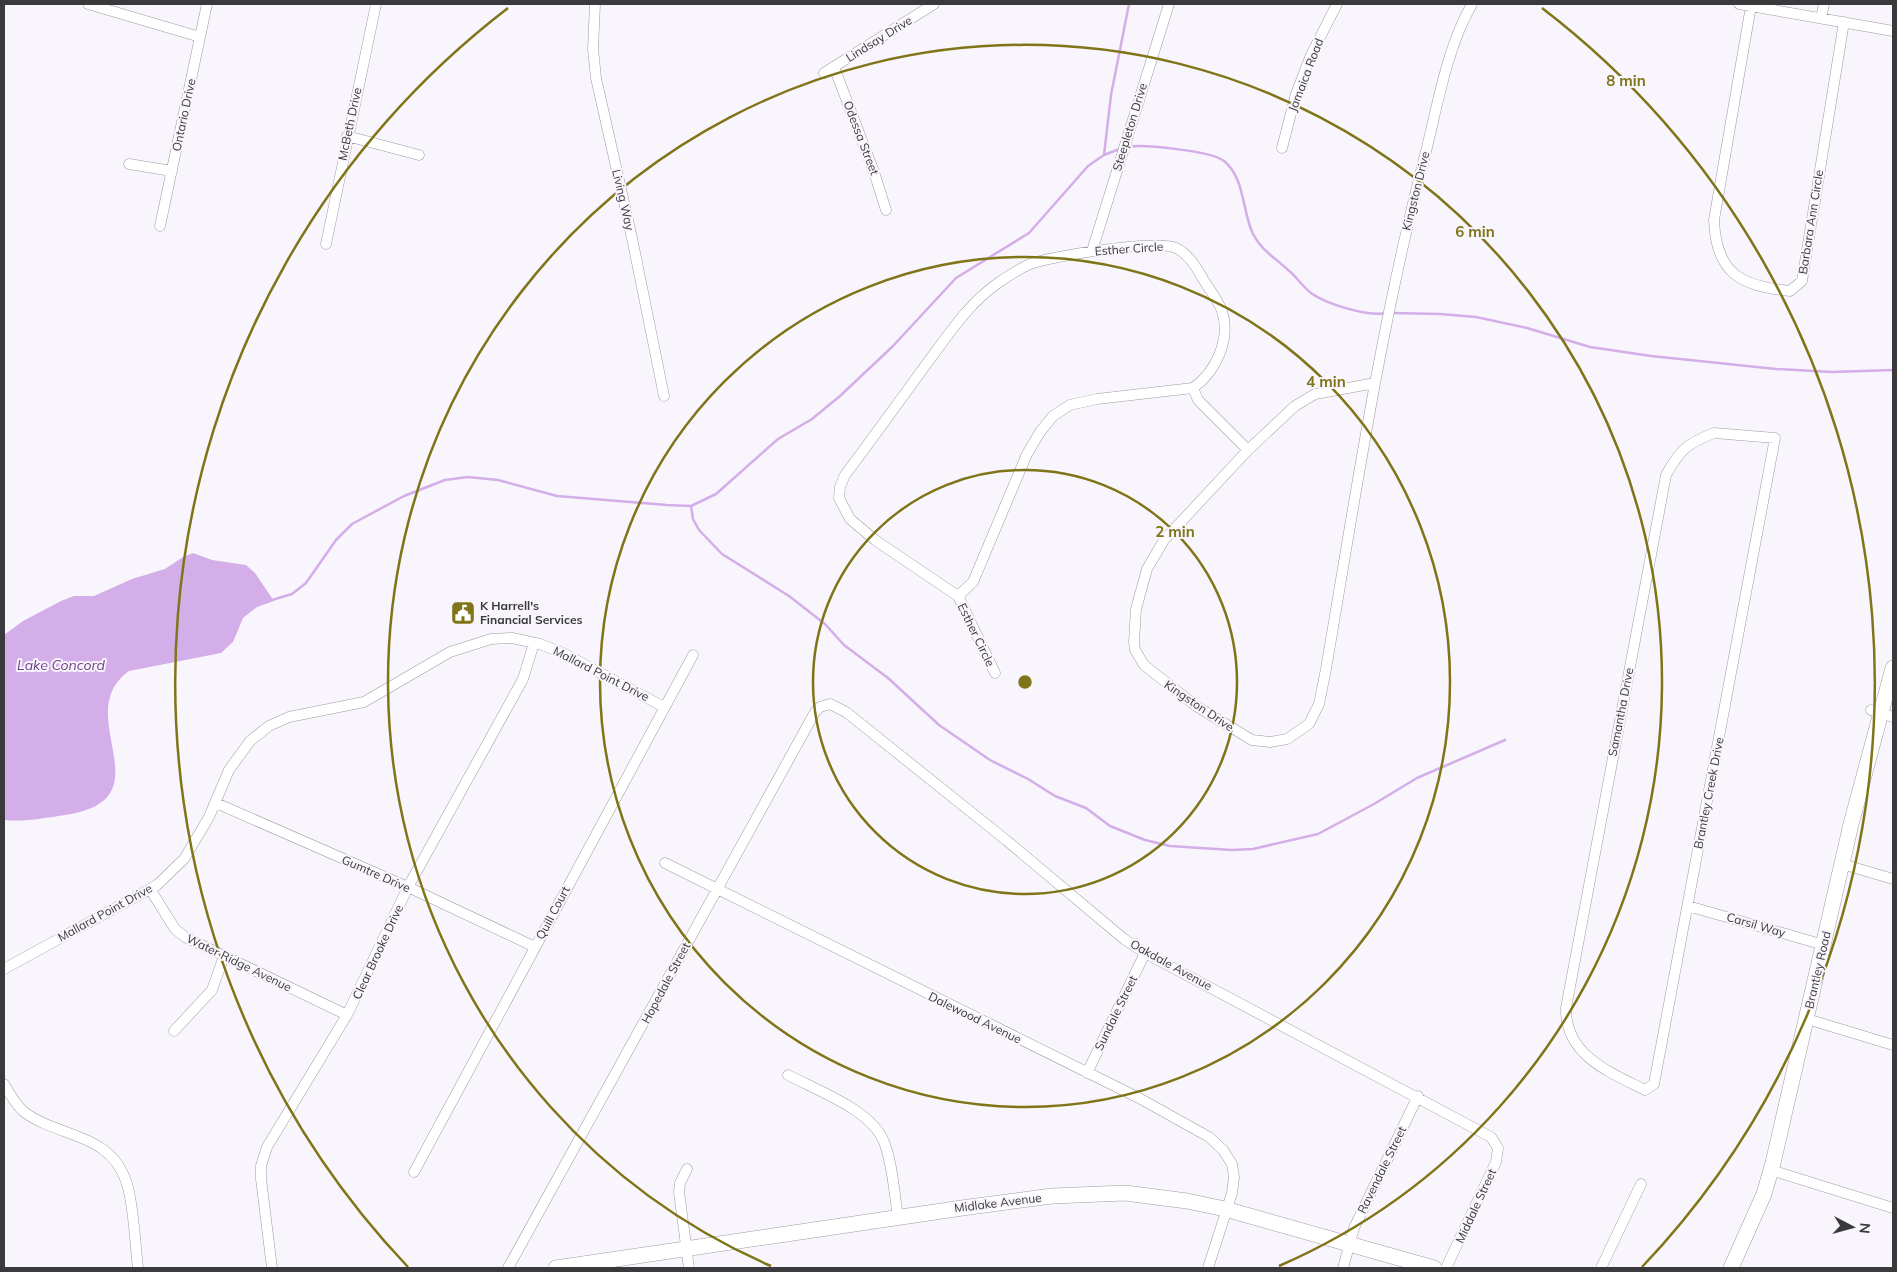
<svg xmlns="http://www.w3.org/2000/svg" width="1897" height="1272" viewBox="0 0 1897 1272" font-family="Mulish,sans-serif">
  <rect width="100%" height="100%" fill="#f9f5fc"/>
  <path fill="#d3aee9" d="M 193,553 L 212,560 L 246,565 L 255,573 L 274,601 L 257,607 L 243,618 L 233,642 L 221,653 L 129,671 C 68,715 170,799 65,815 C 44,818 25,822 4,820 L 4,635 L 23,621 L 61,601 L 74,596 L 94,596 L 132,579 L 165,569 L 183,557 Z"/>
  <g fill="none" stroke-linecap="round" stroke-linejoin="round">
    <path stroke="#d3aee9" stroke-width="2.5" d="M 1127,147 C 1143,144 1212,151 1224,161 C 1245,178 1242,211 1253,234 C 1261,250 1274,257 1287,269 C 1296,276 1302,286 1311,293 C 1326,304 1368,317 1387,313
      M 1104,155 L 1111,95 L 1129,4
      M 1392,313 L 1440,314 L 1476,317 L 1527,328 L 1590,347 L 1651,356 L 1776,369 L 1832,372 L 1893,370
      M 691,506 L 693,519 L 699,530 L 722,554 L 789,596 L 825,624 L 844,645 L 888,678 L 939,725 L 990,760 L 1028,779 L 1055,796 L 1086,808 L 1110,826 L 1145,840 L 1170,846 L 1232,850 L 1253,849 L 1318,834 L 1374,804 L 1417,778 L 1505,740
      M 272,600 L 292,594 L 306,583 L 336,540 L 352,524 L 404,496 L 445,480 L 468,477 L 498,480 L 557,496 L 667,505 L 691,506 L 716,494 L 778,439 L 812,419 L 840,396 L 893,346 L 956,278 L 1029,233 L 1088,166 L 1104,155 L 1122,148"/>
    <defs>
      <path id="street" d="M 88,4 L 200,37
        M 595,4 L 593,49 L 596,78 L 632,238 L 664,396
        M 1739,4 L 1893,31
        M 1751,6 L 1714,220 C 1716,274 1741,286 1790,291 L 1802,281 L 1844,22
        M 1821,18 L 1824,4
        M 834,67 L 874,172 L 886,210
        M 824,73 L 934,4
        M 347,136 L 419,155
        M 1282,148 L 1296,94 L 1311,55 L 1337,4
        M 129,164 L 172,171
        M 160,226 L 207,4
        M 326,244 L 376,4
        M 1092,251 L 1169,4
        M 1375,383 L 1315,394 L 1295,406 L 1248,450 L 1164,540 L 1147,569 L 1136,609 L 1134,642 L 1135,650 L 1144,665 L 1196,706 L 1252,740 L 1270,742 L 1287,739 L 1309,724 L 1319,704 L 1326,669 C 1355,499 1380,330 1423,163 C 1437,111 1445,51 1472,4
        M 1193,388 L 1198,400 L 1248,450
        M 1714,433 L 1775,438 L 1654,1084 L 1645,1090 C 1609,1072 1565,1055 1566,1008 L 1666,475 C 1680,450 1686,444 1714,433 Z
        M 958,596 L 973,582 L 1027,454 L 1040,432 L 1053,416 L 1070,405 L 1097,399 L 1193,388 C 1216,372 1231,339 1222,311 C 1218,300 1209,289 1203,279 C 1197,268 1188,253 1176,248 C 1157,239 1052,256 1030,264 C 1019,269 1008,276 998,283 C 969,303 948,335 928,362 C 900,400 873,438 845,475 L 840,487 L 839,498 L 850,519 L 875,540 L 958,596 L 995,673
        M 1871,710 L 1893,717
        M 216,803 L 408,887 L 535,947
        M 665,863 L 1139,1098 L 1209,1137 L 1223,1150 L 1232,1164 L 1234,1177 L 1232,1193 L 1208,1268
        M 1842,864 L 1893,879
        M 150,889 L 175,929 L 185,937 L 347,1015
        M 1688,906 L 1824,945
        M 4,969 L 157,885 L 184,859 L 209,817 L 229,770 L 250,741 L 269,726 L 289,717 L 364,702 L 450,652 L 491,639 L 512,638 L 540,644 L 563,653 L 664,707
        M 1807,1019 L 1893,1045
        M 174,1031 L 212,990 L 224,956
        M 1087,1073 L 1145,953
        M 788,1075 C 816,1090 872,1110 884,1142 C 893,1165 894,1193 898,1217
        M 4,1084 C 9,1093 16,1105 24,1112 C 61,1139 111,1132 127,1184 C 134,1207 135,1244 138,1268
        M 687,1169 L 680,1183 L 679,1192 L 689,1268
        M 1771,1170 L 1893,1208
        M 414,1172 L 693,655
        M 272,1268 L 261,1179 L 261,1166 L 267,1147 L 347,1015 L 408,887 L 523,679 L 534,643
        M 508,1268 L 815,712 L 820,707 L 830,704 L 846,712 L 1006,840 L 1124,939 L 1145,953 L 1491,1137 L 1498,1148 L 1496,1162 L 1446,1268
        M 1343,1268 L 1354,1228 L 1418,1096
        M 1601,1268 L 1641,1184"/>
      <path id="secondary" d="M 556,1268 L 962,1208 L 1052,1196 L 1125,1193 L 1187,1201 L 1225,1209 L 1434,1268
        M 1731,1268 L 1764,1194 L 1773,1163 L 1851,824 L 1893,668"/>
    </defs>
    <use href="#street" stroke="#9f9ba1" stroke-width="11"/>
    <use href="#secondary" stroke="#9f9ba1" stroke-width="16"/>
    <use href="#street" stroke="#fff" stroke-width="10"/>
    <use href="#secondary" stroke="#fff" stroke-width="15"/>
  </g>
  <g fill="none" stroke="#7f7518" stroke-width="2.5">
    <circle cx="1025" cy="682" r="212"/>
    <circle cx="1025" cy="682" r="425"/>
    <path d="M771 1266A637 637 0 1 1 1279 1266"/>
    <path d="M408 1267A850 850 0 0 1 508 8M1542 8A850 850 0 0 1 1642 1267"/>
  </g>
  <defs>
    <symbol id="civic-square" viewBox="-11 -11 22 22"><rect x="-9" y="-9" width="18" height="18" rx="4" fill="#7f7518" stroke="#f9f5fc"/><path d="M-.6-6.5H3V-4.5H.6V-3L4-1V1h2V6H-6V1h2V-1L-.6-3ZM-1.2 2.5V6h2.4V2.5Z" fill="#fff"/></symbol>
  </defs>
  <g fill-rule="evenodd">
    <use href="#civic-square" x="449" y="599" width="28" height="28"/>
  </g>
  <g text-anchor="middle" stroke-width="4" stroke-linejoin="round" paint-order="stroke">
    <g font-size="12" fill="#3a393b" stroke="#f9f5fc">
      <text transform="translate(879 39) rotate(-32)" y="4">Lindsay Drive</text>
      <text transform="translate(1306 75) rotate(-69)" y="4">Jamaica Road</text>
      <text transform="translate(184 115) rotate(-78)" y="4">Ontario Drive</text>
      <text transform="translate(350 124) rotate(-78)" y="4">McBeth Drive</text>
      <text transform="translate(1130 127) rotate(-73)" y="4">Steepleton Drive</text>
      <text transform="translate(861 138) rotate(69)" y="4">Odessa Street</text>
      <text transform="translate(1416 191) rotate(-76)" y="4">Kingston Drive</text>
      <text transform="translate(623 200) rotate(77)" y="4">Living Way</text>
      <text transform="translate(1811 222) rotate(-81)" y="4">Barbara Ann Circle</text>
      <text transform="translate(1129 249) rotate(-4)" y="4">Esther Circle</text>
      <text transform="translate(976 635) rotate(64)" y="4">Esther Circle</text>
      <text transform="translate(601 674) rotate(27)" y="4">Mallard Point Drive</text>
      <text transform="translate(1199 706) rotate(34)" y="4">Kingston Drive</text>
      <text transform="translate(1621 712) rotate(-79)" y="4">Samantha Drive</text>
      <text transform="translate(1709 793) rotate(-79)" y="4">Brantley Creek Drive</text>
      <text transform="translate(376 874) rotate(24)" y="4">Gumtre Drive</text>
      <text transform="translate(105 913) rotate(-29)" y="4">Mallard Point Drive</text>
      <text transform="translate(553 913) rotate(-62)" y="4">Quill Court</text>
      <text transform="translate(1756 925) rotate(16)" y="4">Carsil Way</text>
      <text transform="translate(378 952) rotate(-65)" y="4">Clear Brooke Drive</text>
      <text transform="translate(239 963) rotate(26)" y="4">Water Ridge Avenue</text>
      <text transform="translate(1171 965) rotate(29)" y="4">Oakdale Avenue</text>
      <text transform="translate(1818 970) rotate(-77)" y="4">Brantley Road</text>
      <text transform="translate(666 983) rotate(-62)" y="4">Hopedale Street</text>
      <text transform="translate(1116 1013) rotate(-64)" y="4">Sundale Street</text>
      <text transform="translate(975 1018) rotate(26)" y="4">Dalewood Avenue</text>
      <text transform="translate(1382 1170) rotate(-64)" y="4">Ravendale Street</text>
      <text transform="translate(998 1203) rotate(-7)" y="4">Midlake Avenue</text>
      <text transform="translate(1476 1206) rotate(-65)" y="4">Middale Street</text>
    </g>
    <g font-size="12" font-weight="bold" fill="#3a393b" stroke="#f9f5fc" text-anchor="start">
      <text x="480" y="610">K Harrell's<tspan x="480" dy="14">Financial Services</tspan></text>
    </g>
    <g font-size="14" font-style="italic" fill="#6e4087" stroke="#f9f5fc">
      <text x="61" y="670">Lake Concord</text>
    </g>
  </g>
  <circle cx="1025" cy="682" r="8" fill="#7f7518" stroke="#f9f5fc" stroke-width="2.5"/>
  <g font-size="15" text-anchor="middle" font-weight="bold" fill="#7f7518" stroke="#f9f5fc" stroke-width="4" stroke-linejoin="round" paint-order="stroke">
    <text x="1626" y="86">8 min</text>
    <text x="1475" y="237">6 min</text>
    <text x="1326" y="387">4 min</text>
    <text x="1175" y="537">2 min</text>
  </g>
  <rect width="1897" height="1272" fill="none" stroke="#3a393b" stroke-width="10"/>
  <g transform="translate(1852 1227) rotate(96)" stroke="#f9f5fc" stroke-width="4" paint-order="stroke">
  <path d="M0-4L9 19L0 12L-9 19Z" fill="#3a393b"/>
  <text y="-8" font-size="14" font-weight="bold" text-anchor="middle" fill="#3a393b">N</text>
  </g>
</svg>
